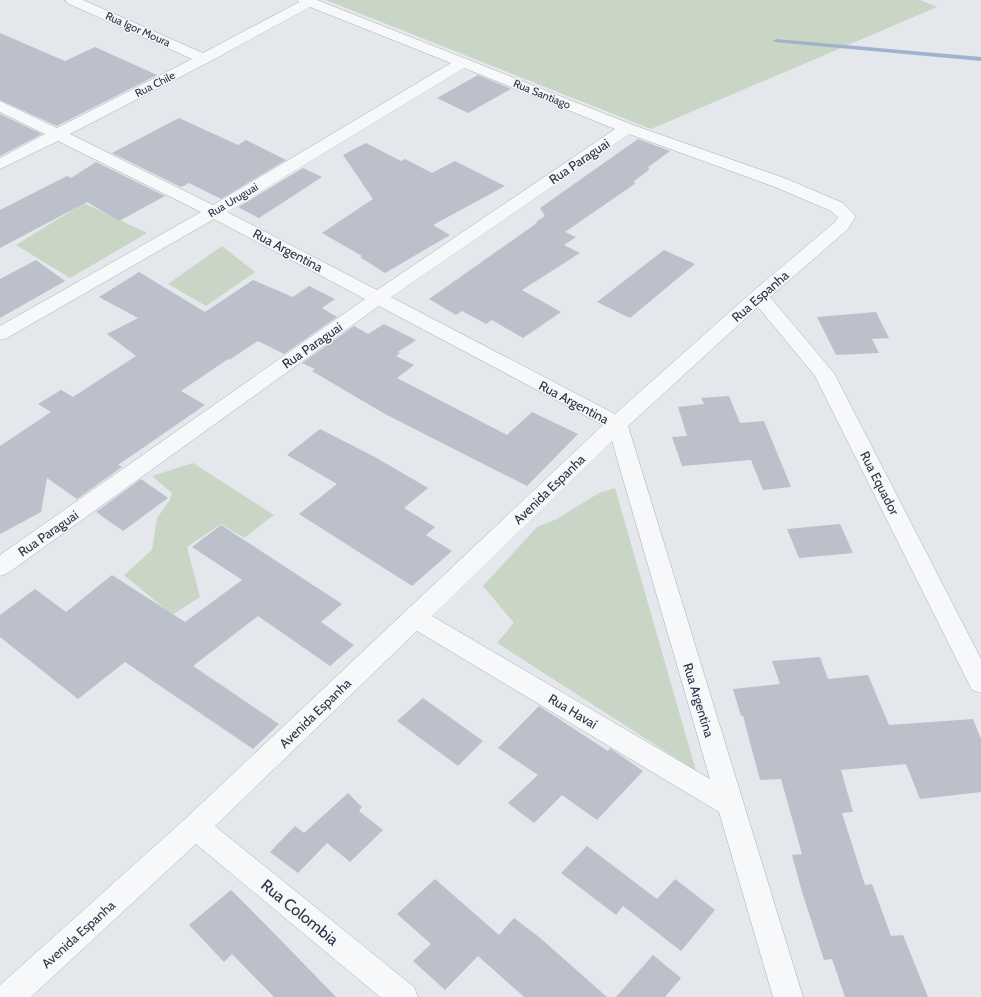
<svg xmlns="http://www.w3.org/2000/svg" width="981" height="997" viewBox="0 0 981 997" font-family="Cabin,sans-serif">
  <rect width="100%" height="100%" fill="#e4e7ec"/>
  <path fill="#c9d6c5" d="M 326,0 L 920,0 L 937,7 L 651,129 Z
    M 84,203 L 147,233 L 70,278 L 16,245 Z
    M 222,246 L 255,272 L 206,306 L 168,284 Z
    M 193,463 L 274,515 L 244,538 L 221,524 L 187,547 L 200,597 L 172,615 L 124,575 L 152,550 L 157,518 L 170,500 L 172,493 L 152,476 Z
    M 615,488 L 696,771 L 497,643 L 514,623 L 483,586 L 537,527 L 557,519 L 599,493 Z"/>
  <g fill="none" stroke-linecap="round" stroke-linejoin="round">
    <path fill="#9fb4cc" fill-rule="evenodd" d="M 776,39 L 981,57 L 981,61 L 774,42 L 773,41 Z"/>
  </g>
  <path fill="#bbc0ca" d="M 0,33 L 65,61 L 95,47 L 157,75 L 57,126 L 0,100 Z
    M 478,75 L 511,89 L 468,113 L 437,98 Z
    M 0,114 L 42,134 L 0,156 Z
    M 179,118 L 238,145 L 246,140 L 286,160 L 221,199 L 189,183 L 181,187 L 112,153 Z
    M 638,139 L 670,151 L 647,168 L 650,169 L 633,182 L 636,183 L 565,232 L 576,237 L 564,245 L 580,253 L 522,290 L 561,312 L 523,338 L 492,320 L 486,324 L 462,311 L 456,315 L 429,299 L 537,223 L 536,222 L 545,216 L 540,208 Z
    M 366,143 L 401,161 L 405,159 L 432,173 L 455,161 L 505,186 L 433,225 L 450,235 L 385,273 L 360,257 L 362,256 L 322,233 L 373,199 L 343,155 Z
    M 96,162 L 165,196 L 119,221 L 87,202 L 0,248 L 0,210 L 67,176 L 71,178 Z
    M 303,168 L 322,177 L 259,218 L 238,207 Z
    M 664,250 L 695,264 L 630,318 L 597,302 Z
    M 36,260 L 65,281 L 0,318 L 0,279 Z
    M 139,272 L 205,312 L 253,280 L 293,297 L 309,286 L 335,299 L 322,308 L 337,317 L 284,354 L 258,341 L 229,360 L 228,359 L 181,391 L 205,405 L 118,465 L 122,467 L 77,499 L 47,478 L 41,512 L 0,534 L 0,446 L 51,412 L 38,404 L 61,390 L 73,397 L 136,356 L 107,334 L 138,318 L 99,297 Z
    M 876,312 L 889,338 L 872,339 L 879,353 L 836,355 L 817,317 Z
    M 384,324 L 416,340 L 398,352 L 400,353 L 396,356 L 414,365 L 397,378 L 507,435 L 532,412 L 578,434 L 527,486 L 385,414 L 312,371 L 315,369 L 302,363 L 354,326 L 368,334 Z
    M 729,396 L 740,423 L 764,421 L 791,487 L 763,490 L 751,460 L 682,466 L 672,437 L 687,436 L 678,407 L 704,404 L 701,398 Z
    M 320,429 L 375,457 L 428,488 L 404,508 L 435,527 L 426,535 L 452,551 L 412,586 L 299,514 L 337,484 L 287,455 Z
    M 141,479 L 168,498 L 123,531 L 96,512 Z
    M 840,524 L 853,553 L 799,558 L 787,529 Z
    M 221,525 L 342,604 L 321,622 L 354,645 L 330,666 L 258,616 L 193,666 L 279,724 L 253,749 L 125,662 L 78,699 L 0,637 L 0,615 L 35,589 L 66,612 L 112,575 L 185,622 L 242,580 L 192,547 Z
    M 820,657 L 828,679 L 868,675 L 889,725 L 973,719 L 981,739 L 981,792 L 920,799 L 906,764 L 841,770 L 853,812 L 842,813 L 865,885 L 872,884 L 891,936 L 903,935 L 928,997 L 845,997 L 832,959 L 824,960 L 802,892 L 792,855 L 802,854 L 781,779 L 760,780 L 743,716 L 741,716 L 733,689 L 780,684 L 772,661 Z
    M 423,698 L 483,741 L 458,766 L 397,721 Z
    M 539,706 L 608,751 L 610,748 L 643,771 L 597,820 L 562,795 L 534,823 L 508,803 L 538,775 L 498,748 Z
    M 348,793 L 362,807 L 359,811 L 383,830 L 350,862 L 327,843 L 298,873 L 270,852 L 295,826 L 304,833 Z
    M 587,846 L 657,899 L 675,879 L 715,910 L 681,951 L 623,906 L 616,915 L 561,873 Z
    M 435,879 L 499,935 L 514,918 L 539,937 L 607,997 L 524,997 L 478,956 L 445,990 L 413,961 L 431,944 L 397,914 Z
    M 231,890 L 266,925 L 336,997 L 274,997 L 232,954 L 224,962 L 189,925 Z
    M 653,955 L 681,978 L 665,997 L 616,997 Z"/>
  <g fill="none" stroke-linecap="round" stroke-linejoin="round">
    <defs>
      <path id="minor" d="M 65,0 L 83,0 L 203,53 L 299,2 L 298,0 L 317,0 L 633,125 L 787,179 L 843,203 L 856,216 L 848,229 L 770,297 L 834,373 L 981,659 L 981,693 L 972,690 L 815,376 L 758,307 L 628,426 L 803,997 L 773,997 L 719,812 L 417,631 L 215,826 L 414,987 L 418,997 L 380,997 L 196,844 L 31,997 L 0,997 L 0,985 L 186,818 L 603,425 L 379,306 L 8,573 L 0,576 L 0,555 L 365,299 L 214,219 L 7,338 L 0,340 L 0,326 L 201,212 L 58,141 L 0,169 L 0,158 L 45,134 L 0,112 L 0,101 L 57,128 L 192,59 L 67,3 ZM 310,7 L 451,63 L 213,205 L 70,134 L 209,62 ZM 464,68 L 615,129 L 377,290 L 227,212 ZM 629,134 L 775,187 L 831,211 L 838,217 L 835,222 L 752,292 L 615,414 L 391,297 ZM 612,441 L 710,779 L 432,616 Z"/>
    </defs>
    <use href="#minor" stroke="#a9aeb7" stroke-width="1"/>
    <use href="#minor" fill="#f7f8fa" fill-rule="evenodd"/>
  </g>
  <g text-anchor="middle" stroke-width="3" stroke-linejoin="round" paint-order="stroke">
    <g font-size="11" fill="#2b3445" stroke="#f4f6f9">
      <text transform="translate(138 29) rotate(24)" y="4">Rua Igor Moura</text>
      <text transform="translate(155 84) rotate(-27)" y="4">Rua Chile</text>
      <text transform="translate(542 94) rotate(22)" y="4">Rua Santiago</text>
      <text transform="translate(233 200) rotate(-31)" y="4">Rua Uruguai</text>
    </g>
    <g font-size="13" fill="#2b3445" stroke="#f4f6f9">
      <text transform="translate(579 161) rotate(-34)" y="5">Rua Paraguai</text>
      <text transform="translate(288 250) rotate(28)" y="5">Rua Argentina</text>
      <text transform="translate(760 296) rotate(-41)" y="5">Rua Espanha</text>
      <text transform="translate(312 345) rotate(-35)" y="5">Rua Paraguai</text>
      <text transform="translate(574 402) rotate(28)" y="5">Rua Argentina</text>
      <text transform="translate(880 483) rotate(63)" y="5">Rua Equador</text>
      <text transform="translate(549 489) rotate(-44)" y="5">Avenida Espanha</text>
      <text transform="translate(48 533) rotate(-35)" y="5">Rua Paraguai</text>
      <text transform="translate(699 700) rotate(73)" y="5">Rua Argentina</text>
      <text transform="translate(573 711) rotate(31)" y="5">Rua Havaí</text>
      <text transform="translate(315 713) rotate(-44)" y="5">Avenida Espanha</text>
      <text transform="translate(78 934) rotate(-42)" y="5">Avenida Espanha</text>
    </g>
    <g font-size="16" fill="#2b3445" stroke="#f4f6f9">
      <text transform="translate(300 912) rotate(39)" y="6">Rua Colombia</text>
    </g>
  </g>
</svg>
